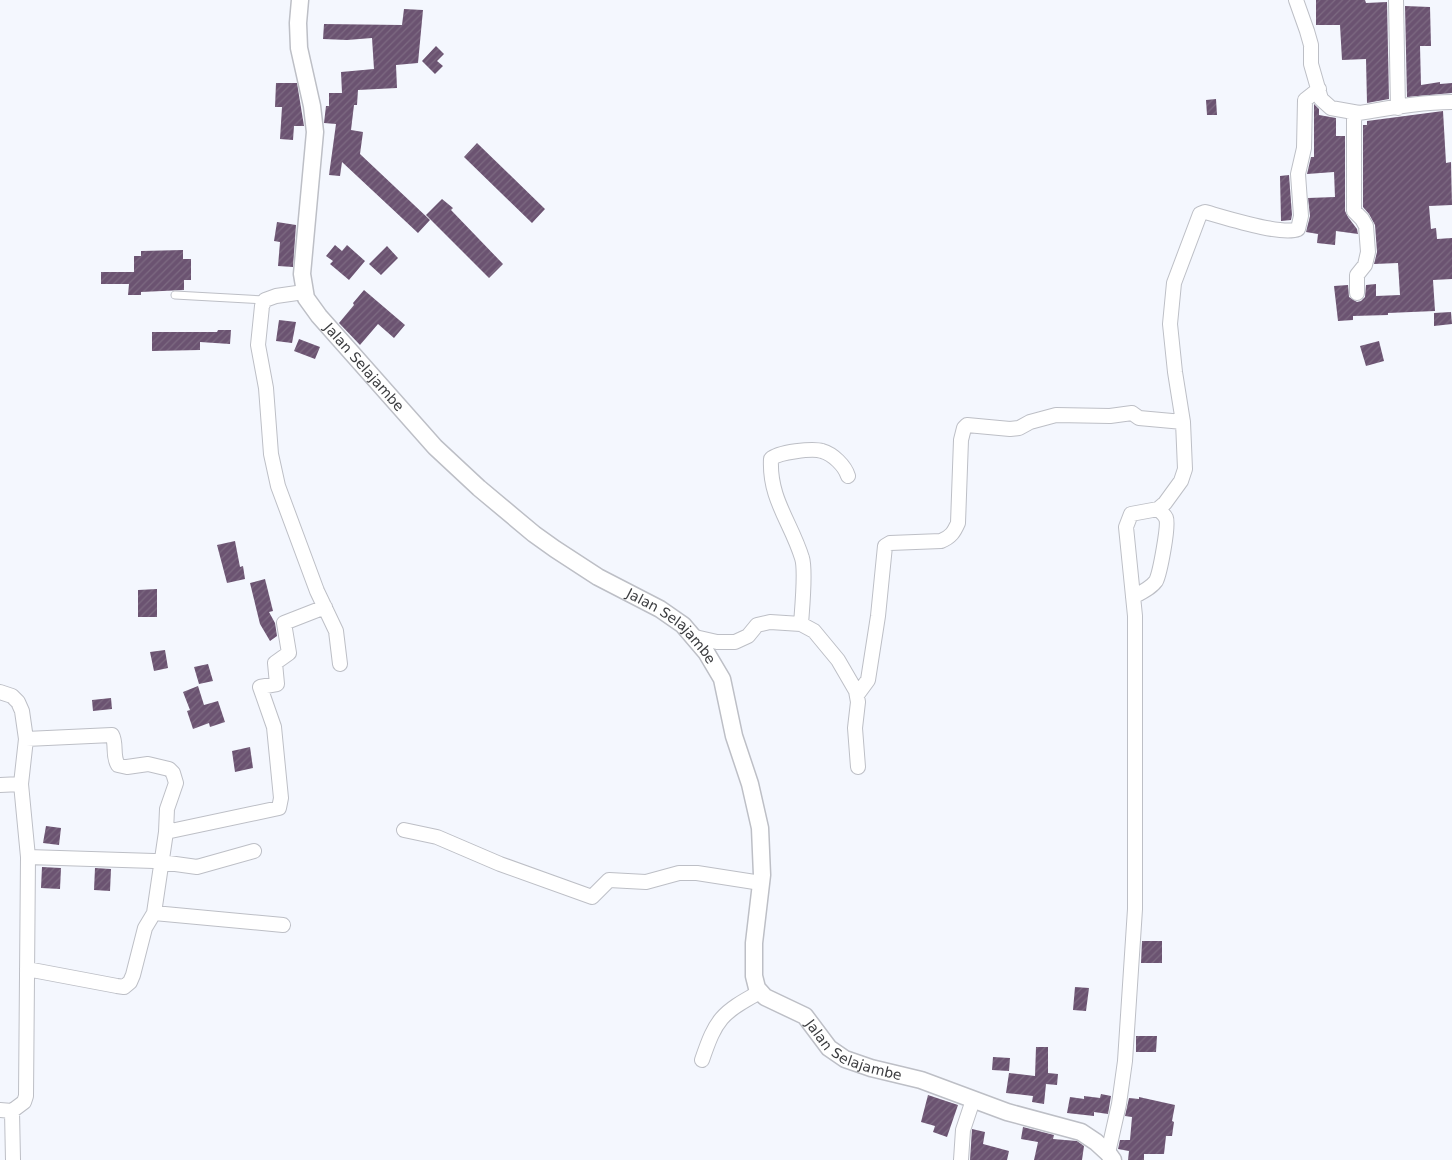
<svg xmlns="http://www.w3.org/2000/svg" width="1452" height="1160" viewBox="0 0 1452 1160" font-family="'DejaVu Sans',sans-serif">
  <defs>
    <pattern id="building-hatch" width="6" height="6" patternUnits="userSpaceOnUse" patternTransform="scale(1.25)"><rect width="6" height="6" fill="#6b5371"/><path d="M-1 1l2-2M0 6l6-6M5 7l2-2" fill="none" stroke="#7d6a82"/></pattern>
  </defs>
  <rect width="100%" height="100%" fill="#f4f7fe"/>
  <path fill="url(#building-hatch)" d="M 1316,0 L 1365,0 L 1366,3 L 1387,2 L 1389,99 L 1367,103 L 1366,59 L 1342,60 L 1340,25 L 1316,25 Z
    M 1405,6 L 1430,7 L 1431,46 L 1420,46 L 1421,85 L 1440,82 L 1440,84 L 1452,83 L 1452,93 L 1407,97 Z
    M 404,9 L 423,10 L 418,63 L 396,65 L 397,88 L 358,90 L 357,105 L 354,105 L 351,130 L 363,132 L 360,154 L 430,220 L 418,233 L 342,162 L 340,176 L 329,175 L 336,124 L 324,123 L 326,106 L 329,106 L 329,93 L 342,93 L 341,72 L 374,69 L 372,38 L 347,40 L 323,39 L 324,24 L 402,25 Z
    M 436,46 L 444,54 L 437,61 L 443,66 L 435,74 L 422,61 Z
    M 276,83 L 297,83 L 304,126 L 294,126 L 293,140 L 280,139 L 282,107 L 275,107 Z
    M 1216,99 L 1217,115 L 1207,115 L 1206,100 Z
    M 1314,104 L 1319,109 L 1319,115 L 1336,118 L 1336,136 L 1345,136 L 1345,211 L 1348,217 L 1357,229 L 1358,234 L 1336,231 L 1335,245 L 1317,243 L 1318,234 L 1306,232 L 1310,216 L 1308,198 L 1335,197 L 1334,172 L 1307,174 L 1311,157 L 1314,157 Z
    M 1443,111 L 1446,163 L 1451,162 L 1452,205 L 1429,206 L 1431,229 L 1436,228 L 1437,239 L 1452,238 L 1452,279 L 1433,280 L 1435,311 L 1388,313 L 1388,315 L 1353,316 L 1353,320 L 1338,321 L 1334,286 L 1348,285 L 1349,297 L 1357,302 L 1361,301 L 1365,297 L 1366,285 L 1376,284 L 1376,296 L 1400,295 L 1398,263 L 1374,264 L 1377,252 L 1375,225 L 1369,214 L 1363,207 L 1363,125 L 1367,125 L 1367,121 Z
    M 477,143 L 545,209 L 532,223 L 464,157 Z
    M 1289,175 L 1292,215 L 1291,220 L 1281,221 L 1280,176 Z
    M 442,199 L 453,208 L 451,210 L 503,264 L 489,278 L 426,215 Z
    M 277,222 L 296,225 L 293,267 L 278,266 L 280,242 L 274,241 Z
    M 335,245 L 342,251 L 347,245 L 365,261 L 349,280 L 330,264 L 333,261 L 326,256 Z
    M 387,246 L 398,258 L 381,275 L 369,264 Z
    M 183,250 L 183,259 L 191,259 L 191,280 L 184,280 L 184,290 L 141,292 L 141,295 L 128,295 L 129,284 L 101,284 L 101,272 L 134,272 L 134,256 L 141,256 L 141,251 Z
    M 364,290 L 405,325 L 394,338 L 378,324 L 360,345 L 339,323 L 354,305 L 353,303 Z
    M 1451,312 L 1452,324 L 1434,326 L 1434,313 Z
    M 279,320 L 296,322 L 292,343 L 276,341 Z
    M 218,330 L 231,330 L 230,344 L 200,342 L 200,350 L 152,351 L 152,332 L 217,332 Z
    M 299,339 L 320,347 L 315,359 L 294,351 Z
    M 1379,341 L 1384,361 L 1366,366 L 1360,346 Z
    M 235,541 L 240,567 L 243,566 L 245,579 L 227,583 L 217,545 Z
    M 265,579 L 273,611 L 269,612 L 275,623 L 277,636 L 270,641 L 260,624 L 250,583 Z
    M 157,589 L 157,617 L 138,617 L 138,590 Z
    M 165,650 L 168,668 L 154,671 L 150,652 Z
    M 208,664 L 213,681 L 199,684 L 194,667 Z
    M 198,686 L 204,705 L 218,701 L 225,722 L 210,727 L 209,723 L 193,729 L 187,711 L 190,710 L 183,692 Z
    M 111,698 L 112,709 L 93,711 L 92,700 Z
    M 250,747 L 253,768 L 235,772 L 232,751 Z
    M 46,826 L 61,828 L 59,845 L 43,843 Z
    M 42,867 L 61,868 L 60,889 L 41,888 Z
    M 95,868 L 111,869 L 110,891 L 94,890 Z
    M 1142,941 L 1162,941 L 1162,963 L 1141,963 Z
    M 1075,987 L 1089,988 L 1086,1011 L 1073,1010 Z
    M 1136,1036 L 1157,1036 L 1156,1052 L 1136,1052 Z
    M 1036,1047 L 1048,1047 L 1048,1073 L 1058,1074 L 1057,1085 L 1046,1084 L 1044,1104 L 1032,1102 L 1033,1096 L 1006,1093 L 1009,1073 L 1035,1076 Z
    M 993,1057 L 1010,1058 L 1009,1071 L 992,1070 Z
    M 1101,1094 L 1111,1096 L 1108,1114 L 1094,1112 L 1094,1116 L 1067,1113 L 1070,1097 L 1084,1099 L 1084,1096 L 1100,1098 Z
    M 928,1095 L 958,1105 L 947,1137 L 933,1132 L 935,1126 L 921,1122 Z
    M 1139,1097 L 1175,1105 L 1172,1121 L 1174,1122 L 1172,1136 L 1166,1136 L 1164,1154 L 1144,1154 L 1144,1160 L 1128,1160 L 1129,1151 L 1118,1149 L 1120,1140 L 1130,1140 L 1132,1117 L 1125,1116 L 1129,1098 L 1139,1099 Z
    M 1023,1127 L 1054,1135 L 1053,1139 L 1077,1141 L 1084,1146 L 1082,1160 L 1034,1160 L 1038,1142 L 1021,1139 Z
    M 972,1129 L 985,1132 L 983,1144 L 1009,1151 L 1007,1160 L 970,1160 Z"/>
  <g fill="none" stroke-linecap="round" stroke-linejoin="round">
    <defs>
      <path id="service" d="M 175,295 L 265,300"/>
      <path id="minor" d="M 1296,0 L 1307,31 L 1311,45 L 1311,64 L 1321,99 L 1331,108 L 1359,113 C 1390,108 1421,102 1452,102
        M 1396,0 L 1398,108
        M 1354,113 L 1354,211 L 1362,219 L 1366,226 L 1368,252 L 1365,265 L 1357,275 L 1357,293
        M 304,292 L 276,296 L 265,300 L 262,306 L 258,345 L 266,388 L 271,454 L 278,486 L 317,591 L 336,631 L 340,664
        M 1133,597 C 1141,593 1151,588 1156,581 C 1160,573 1169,525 1166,518 C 1164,514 1161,512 1158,509
        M 801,624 C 802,609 806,570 802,558 C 791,522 769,499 771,459 C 778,452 813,448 822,451 C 833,454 845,466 848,476
        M 695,637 L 717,642 L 735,642 L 748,636 L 757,625 L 770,622 L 801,624 L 814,631 L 838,660 L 856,691 L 858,702 L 855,728 L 858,767
        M 0,692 L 12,696 L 18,702 L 22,711 L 26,739 L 21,784 L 28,857 L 26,1096 L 24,1102 L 12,1111 L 0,1110
        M 857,695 L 868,680 L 878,616 L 885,546 L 890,543 L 941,541 C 951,537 954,532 958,523 L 961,440 L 964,428 L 967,425 L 1010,429 L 1019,428 L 1030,422 L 1056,415 L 1110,416 L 1132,413 L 1139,418 L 1183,422
        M 26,739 L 112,735 C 117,744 112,756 118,765 L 127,767 L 148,764 L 169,769 L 173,773 L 176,783 L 167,809 L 166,832 L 154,913 L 145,928 L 133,975 L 130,982 L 124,987 L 117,986 L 27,969
        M 0,785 L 21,784
        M 404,830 L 437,837 L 500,864 L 592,897 L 609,880 L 646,882 L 679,873 L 697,873 L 761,883
        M 166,832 L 279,808 L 281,798 L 274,727 L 260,687 L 277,684 L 275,663 L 289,653 L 284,623 L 325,607
        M 28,857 L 154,861 L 197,867 L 254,851
        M 154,913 L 283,925
        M 702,1060 C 716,1019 721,1013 760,992
        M 12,1111 L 13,1160
        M 1108,1153 L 1119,1104 L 1125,1061 L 1135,909 L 1135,616 L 1126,527 L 1131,514 L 1158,509 L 1165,503 L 1181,481 L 1185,469 L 1183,422 L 1175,372 L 1170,324 L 1174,283 L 1200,214 L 1205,212 C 1224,217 1281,236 1298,229 L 1301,216 L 1298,174 L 1304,148 L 1305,100 L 1319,89
        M 961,1160 L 963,1130 L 973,1100"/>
      <g id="tertiary">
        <path id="s1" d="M 300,0 L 298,23 L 299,48 L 312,106 L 315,132 L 302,274 L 306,298 L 319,316 L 435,447 L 479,488 L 534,534 L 555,549 L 598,577 L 660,609 L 683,625 L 706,652 L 722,679 L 734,736 L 750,784 L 760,828 L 762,875 L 754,943 L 754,976 L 757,988 L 765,997 L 805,1016 L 829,1048 L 845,1059 L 871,1068 L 921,1080 L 1007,1112 L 1081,1132 L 1096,1142 L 1108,1153 L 1113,1160"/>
      </g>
    </defs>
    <use href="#service" stroke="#bdbfc6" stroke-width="9"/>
    <use href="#minor" stroke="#bdbfc6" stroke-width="16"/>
    <use href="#tertiary" stroke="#bdbfc6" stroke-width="19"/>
    <use href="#service" stroke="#fff" stroke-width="7"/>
    <use href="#minor" stroke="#fff" stroke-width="14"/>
    <use href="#tertiary" stroke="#fff" stroke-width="16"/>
  </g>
  <g text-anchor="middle" stroke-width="5" stroke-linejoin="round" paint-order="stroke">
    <g font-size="14" fill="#3b3c3f" stroke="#f4f7fe">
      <text dy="5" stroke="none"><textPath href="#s1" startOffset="391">Jalan Selajambe</textPath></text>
      <text dy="5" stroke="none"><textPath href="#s1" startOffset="796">Jalan Selajambe</textPath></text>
      <text dy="5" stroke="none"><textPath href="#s1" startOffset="1305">Jalan Selajambe</textPath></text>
    </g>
  </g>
</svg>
